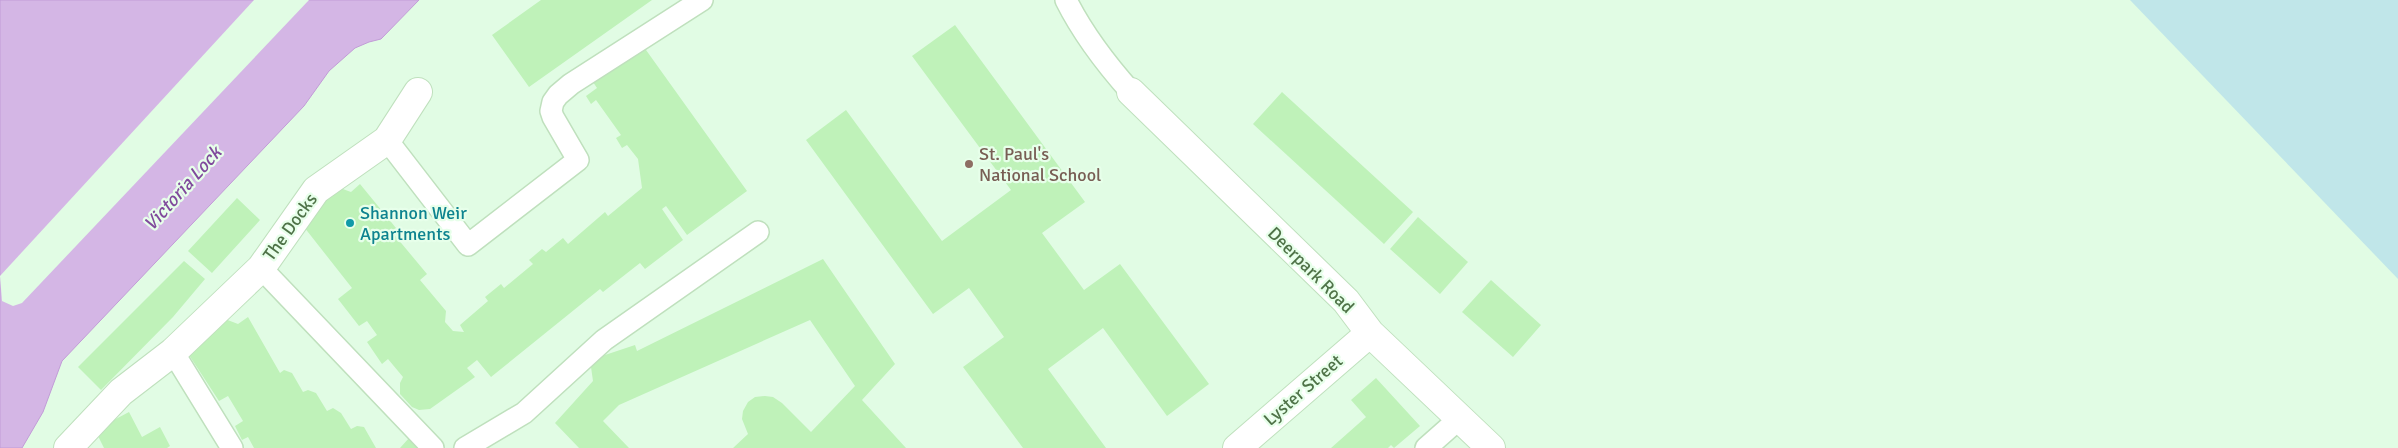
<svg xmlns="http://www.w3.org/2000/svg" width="2398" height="448" viewBox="0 0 2398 448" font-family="Signika,sans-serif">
  <rect width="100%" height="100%" fill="#e1fce4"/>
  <path fill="#c0e6e9" d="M 2130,0 L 2398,0 L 2398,279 Z"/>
  <path fill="#d4b6e5" stroke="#c29cd7" d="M 0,0 L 419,0 L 381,39 L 369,42 L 355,48 L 329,71 L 304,106 L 62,361 L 43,412 L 22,448 L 0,448 Z"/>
  <path fill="#e1fce4" d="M 254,0 L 309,0 L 22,303 L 13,306 L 2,301 L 0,276 Z"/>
  <path fill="#bff2b9" d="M 541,0 L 652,0 L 529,87 L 492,35 Z
    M 955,25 L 1085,202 L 1042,233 L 1084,290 L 1120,264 L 1209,384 L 1167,416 L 1103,328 L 1048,369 L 1106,448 L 1023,448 L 963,367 L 1004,337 L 969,288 L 933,314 L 806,140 L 846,110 L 942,241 L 1011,190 L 912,56 Z
    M 641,43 L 747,191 L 687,235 L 666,206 L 662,209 L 683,240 L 645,269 L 640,263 L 603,292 L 600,289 L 491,377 L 477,360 L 467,368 L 475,377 L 430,409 L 419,410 L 412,407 L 400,394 L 400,383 L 403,377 L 388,359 L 382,364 L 367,342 L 377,335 L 367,321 L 359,326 L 338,299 L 352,288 L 304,227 L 313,220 L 313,209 L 340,188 L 351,192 L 360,184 L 396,228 L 392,232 L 427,274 L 420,280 L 446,311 L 445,322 L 453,331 L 464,332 L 460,325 L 488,301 L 485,297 L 501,284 L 504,288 L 533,264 L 529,260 L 542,249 L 546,252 L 563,238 L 568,244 L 605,212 L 608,216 L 642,188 L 638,159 L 627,145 L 622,148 L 616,138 L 621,135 L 596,100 L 591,104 L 586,96 L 597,88 L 591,79 Z
    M 1282,92 L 1413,212 L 1384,244 L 1253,124 Z
    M 237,198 L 260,220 L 212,273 L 188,251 Z
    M 1418,217 L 1468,262 L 1440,294 L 1390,249 Z
    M 823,259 L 895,364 L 862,400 L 906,448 L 733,448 L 748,434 L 742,419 L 743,411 L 748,402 L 755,397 L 765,396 L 773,397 L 782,403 L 811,432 L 855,386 L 810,320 L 619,405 L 603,421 L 629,448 L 579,448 L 555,423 L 593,381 L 590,360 L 635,345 L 637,351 Z
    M 184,261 L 205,279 L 173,317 L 101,390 L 78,367 Z
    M 1491,280 L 1541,325 L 1513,357 L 1462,312 Z
    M 248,317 L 280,373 L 284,370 L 292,373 L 303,392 L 308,390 L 316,393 L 327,411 L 333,408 L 341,413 L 351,429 L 357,426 L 364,427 L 376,448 L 254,448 L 248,437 L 242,440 L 235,426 L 243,421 L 228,396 L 219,401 L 189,355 L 198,348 L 198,341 L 225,319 L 238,324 Z
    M 1376,378 L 1420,426 L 1394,448 L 1391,445 L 1388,448 L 1331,448 L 1366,417 L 1351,400 Z
    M 129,412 L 142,437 L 160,427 L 170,446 L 167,448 L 104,448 L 95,430 Z
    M 409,438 L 423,448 L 400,448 Z"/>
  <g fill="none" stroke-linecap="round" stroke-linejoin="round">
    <defs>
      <path id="lane" d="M 1066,0 C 1083,34 1106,64 1131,92
        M 387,140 L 468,245 L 578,160 L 553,117 L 551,111 L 553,102 L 558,95 L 571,84 L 702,0
        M 261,268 L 433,448
        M 173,352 L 232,448
        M 465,448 L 524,413 L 604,340 L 758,232
        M 1426,448 L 1460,418"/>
      <path id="street" d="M 1131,92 L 1346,301 L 1370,333 L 1491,448
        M 68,448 L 121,392 L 173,352 L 261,268 L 316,190 L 387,140 L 418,92
        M 1237,448 L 1370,333"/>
    </defs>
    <use href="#lane" stroke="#bfe0bd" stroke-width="24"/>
    <use href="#street" stroke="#bfe0bd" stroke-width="30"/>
    <use href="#lane" stroke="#fff" stroke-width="21"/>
    <use href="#street" stroke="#fff" stroke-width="28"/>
  </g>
  <circle fill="#8d6e63" stroke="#e7ffea" stroke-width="2" cx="969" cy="164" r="5"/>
  <circle fill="#0f9aa8" stroke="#e7ffea" stroke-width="2" cx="350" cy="223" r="5"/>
  <g text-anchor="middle" stroke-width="4.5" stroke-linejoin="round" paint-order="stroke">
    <g font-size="18" fill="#785e54" stroke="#e7ffea" text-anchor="start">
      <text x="979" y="160">St. Paul's<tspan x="979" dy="21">National School</tspan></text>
    </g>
    <g font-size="18" fill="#0d838f" stroke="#e7ffea" text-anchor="start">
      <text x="360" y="219">Shannon Weir<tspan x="360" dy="21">Apartments</tspan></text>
    </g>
    <g font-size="18" fill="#4f7348" stroke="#e7ffea">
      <text transform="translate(290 227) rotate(-54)" y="6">The Docks</text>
      <text transform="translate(1311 270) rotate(45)" y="6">Deerpark Road</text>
      <text transform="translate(1303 390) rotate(-41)" y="6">Lyster Street</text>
    </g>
    <g font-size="19" font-style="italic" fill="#804a9c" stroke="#e7ffea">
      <text transform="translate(182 188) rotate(-48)" y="7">Victoria Lock</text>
    </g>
  </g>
</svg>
